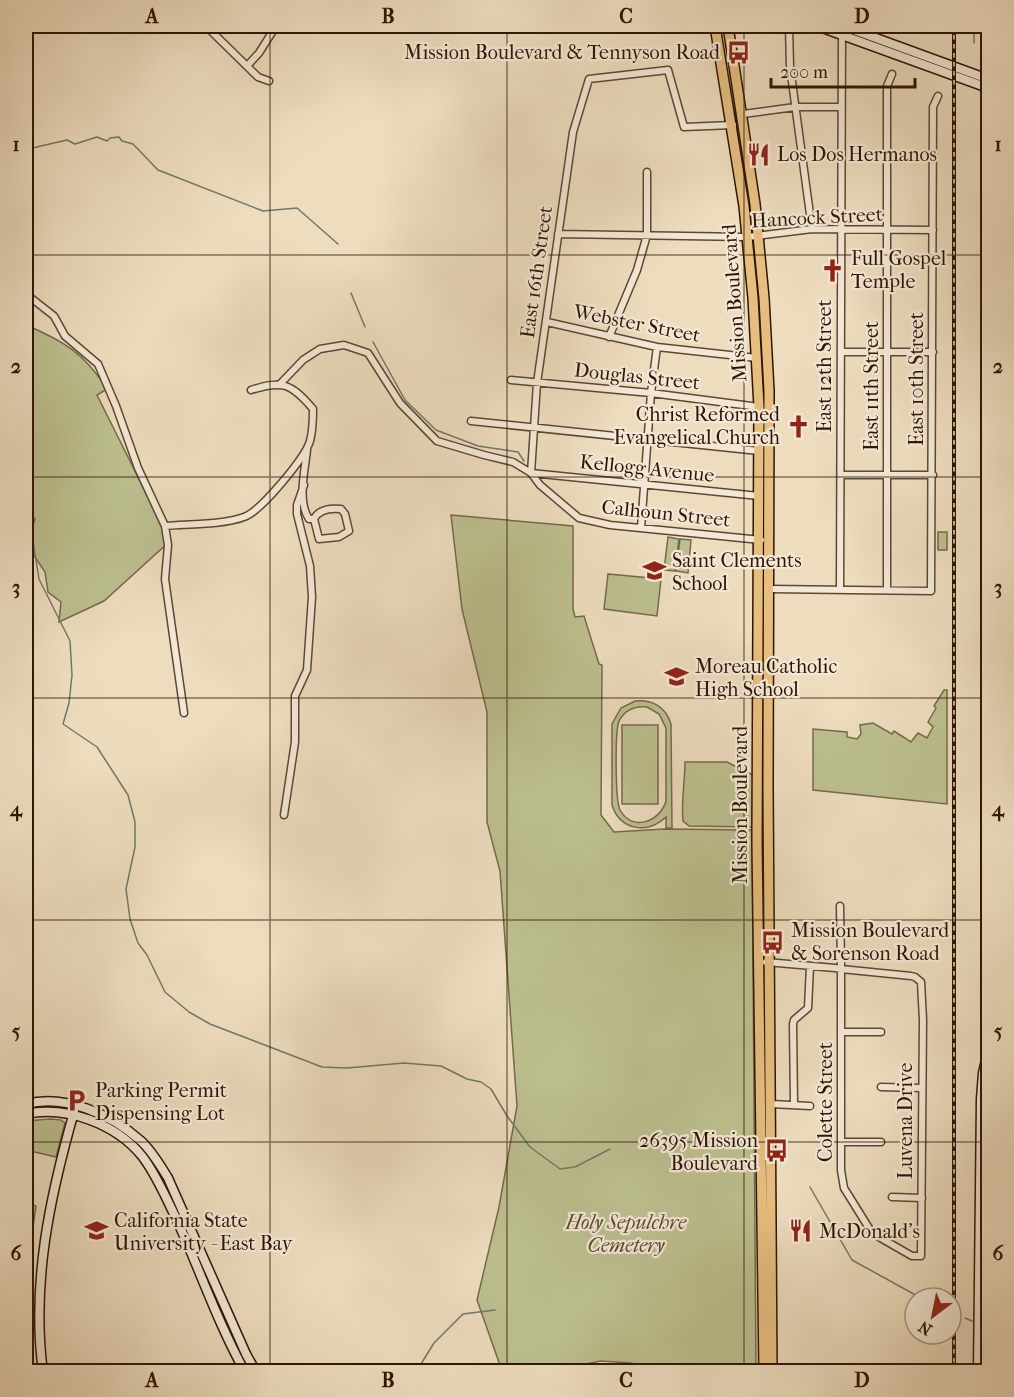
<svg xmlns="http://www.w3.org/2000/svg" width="1014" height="1397" viewBox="0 0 1014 1397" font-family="'IM FELL French Canon',serif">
  <rect width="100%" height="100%" fill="#eddcbe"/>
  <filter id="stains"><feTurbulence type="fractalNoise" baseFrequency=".00333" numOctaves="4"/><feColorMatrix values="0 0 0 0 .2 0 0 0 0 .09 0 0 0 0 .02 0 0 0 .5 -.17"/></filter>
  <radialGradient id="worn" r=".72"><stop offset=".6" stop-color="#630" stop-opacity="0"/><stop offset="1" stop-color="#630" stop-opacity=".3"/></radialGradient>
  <path fill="#bcbf8f" stroke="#756a4a" stroke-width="1.5" fill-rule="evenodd" d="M 26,325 C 64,341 85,354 107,389 L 97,395 L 170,541 L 104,601 L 59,622 L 61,602 L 48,592 L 45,572 L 33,554 L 31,531 L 35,519 L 26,512 Z
    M 451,515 L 573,526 L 573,609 L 575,617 L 584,616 L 599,664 L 602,665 L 601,815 L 614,832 L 665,829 L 752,830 L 756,1371 L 659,1371 L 631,1363 L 601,1361 L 550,1371 L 502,1371 L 477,1300 L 499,1207 L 517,1106 L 500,871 L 487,822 L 487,712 L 462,609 Z
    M 938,532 L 947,532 L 947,550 L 938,550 Z
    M 668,537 L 679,539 L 675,571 L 664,570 Z
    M 680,539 L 691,540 L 688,573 L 676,571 Z
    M 608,574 L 661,579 L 657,616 L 604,609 Z
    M 944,690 L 947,690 L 947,804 L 813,790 L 813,729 L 847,732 L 847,737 L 857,739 L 861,734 L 860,725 L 873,723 L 892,734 L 894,731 L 911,742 L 918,733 L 927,738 L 933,727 L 928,722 L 936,708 L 934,706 Z
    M 635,701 C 652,699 666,707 671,724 L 672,828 L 666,828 L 666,817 C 647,835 620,830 612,805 L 612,724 L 621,708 ZM 647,707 L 659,714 L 666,728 L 666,801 C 660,822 632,832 620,810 C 615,800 615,731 619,721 C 625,710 635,706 647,707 Z
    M 622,725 L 658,725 L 658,804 L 622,804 Z
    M 685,762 L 727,762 L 753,775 L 752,827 L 689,826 L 683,821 C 681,802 685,781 685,762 Z
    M 50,1119 L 61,1120 L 65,1123 L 56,1157 L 26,1150 L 26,1121 Z
    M 26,1203 L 36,1206 L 31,1241 L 26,1240 Z"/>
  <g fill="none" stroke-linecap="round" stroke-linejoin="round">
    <path stroke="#6e796c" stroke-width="1.5" d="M 974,26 L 974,43
      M 26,151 L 28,149 L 67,140 L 75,144 L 97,137 L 107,141 L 110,138 L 119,137 L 122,141 L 133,144 L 158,170 L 263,211 L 297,208 L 338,244
      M 351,293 L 365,327
      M 373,342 L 405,400 L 436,430 L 478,446 L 518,452 L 524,461
      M 26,515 L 30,522 L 39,579 L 70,641 L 72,675 L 69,703 L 63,724 L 97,747 L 128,795 L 135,822 L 135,847 L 126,889 L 130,919 L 138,943 L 147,955 L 165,992 L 189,1012 L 210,1024 L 322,1067 L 347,1068 L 404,1063 L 441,1066 L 467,1079 L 481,1082 L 491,1089 L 507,1116 L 530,1147 L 560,1169 L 575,1167 L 610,1149
      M 810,1187 L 852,1260 L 921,1298
      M 956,1316 L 960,1317
      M 965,1318 L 972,1321
      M 985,1328 L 988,1329
      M 416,1372 L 434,1343 L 463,1314 L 495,1310"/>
    <defs>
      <path id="street" d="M 206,26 L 258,77 L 269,81
        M 789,26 L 790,67 L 812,229
        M 247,66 L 259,53 L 276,26
        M 743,114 L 795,107 L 841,107
        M 733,125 L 684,127 L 668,70 L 589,79 L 573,132 L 537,383 L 531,473 L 759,496
        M 558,234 L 748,237 L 812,229 L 933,230
        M 26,294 L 54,316 L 65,336 L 98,364 L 116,406 L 138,468 L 165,526 L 168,545 L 165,579 L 184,713
        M 547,322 L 657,347 L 757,358
        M 609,337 L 637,270 L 647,235 L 647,172
        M 841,352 L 933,352
        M 511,380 L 651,393 L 759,407
        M 281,383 L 303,360 L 320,349 L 344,345 L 368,353 L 400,403 L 437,441 L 484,455 L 513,462 L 531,473 L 540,485 L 579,518 L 610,525 L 761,540
        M 471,421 L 759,451
        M 307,450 C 305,470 297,501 309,519 L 314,519 L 319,539 L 339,537 L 349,531 L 345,514 L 341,509 C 331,508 319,509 314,519
        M 841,475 L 933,475
        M 165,526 C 188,524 222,525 244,517 C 260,512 305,458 310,441 C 313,430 313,420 313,409 C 291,383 282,380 251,390
        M 641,528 L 651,393 L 657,347
        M 770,589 L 931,591 L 933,107 L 938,96
        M 840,590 L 842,32
        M 887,590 L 887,86 L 892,74
        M 284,815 L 295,742 L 295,696 L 307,670 L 312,597 L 310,566 L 297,514 L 297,505 L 304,485
        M 766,962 L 835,968 L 841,969 L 911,976 L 915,977 L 921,982 L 923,1020 L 921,1256 L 912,1256 L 872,1233 L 844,1188 L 841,1170 L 841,963 L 840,906
        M 842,1032 L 881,1032
        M 881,1087 L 921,1088
        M 771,1104 L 810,1106
        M 794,1105 L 793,1024 L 794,1020 L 808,1008 L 810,966
        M 841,1142 L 881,1142
        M 892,1197 L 922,1198"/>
      <path id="secondary" d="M 817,26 L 988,88
        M 843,26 L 988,79
        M 26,1104 C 65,1094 111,1114 141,1141 C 152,1151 160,1165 168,1178 L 246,1354 L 256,1372
        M 26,1114 C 66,1105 116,1124 142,1156 C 156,1174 165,1196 175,1216 C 199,1267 217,1322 245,1372
        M 43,1372 C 31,1284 50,1196 74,1112
        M 589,1372 L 629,1372
        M 978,1372 L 981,1099 L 983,1073 L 988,1051"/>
      <path id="primary" d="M 715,26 L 744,206 L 753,298 L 759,407 L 757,842 L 764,1372
        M 728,26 L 755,204 L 764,298 L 769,391 L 768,787 L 772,1372"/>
    </defs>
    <use href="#street" stroke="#5e4734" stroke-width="9"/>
    <use href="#secondary" stroke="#2e1506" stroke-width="11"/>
    <use href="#primary" stroke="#2e1506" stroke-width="12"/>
    <use href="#street" stroke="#f3e8d5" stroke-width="6"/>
    <use href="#secondary" stroke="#f3e8d5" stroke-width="8"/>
    <use href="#primary" stroke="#e6be7f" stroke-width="9"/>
    <defs>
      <path id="rail" d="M 954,26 L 954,1372"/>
    </defs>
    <use href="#rail" stroke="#2e1506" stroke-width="4"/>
    <use href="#rail" stroke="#f3e8d5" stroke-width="1.5" stroke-dasharray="4.5" stroke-linecap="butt"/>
  </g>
  <path fill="none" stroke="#2e1506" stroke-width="1.5" stroke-opacity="0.55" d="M 270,26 L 270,1372M 507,26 L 507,1372M 744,26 L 744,1372M 26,255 L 988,255M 26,477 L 988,477M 26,698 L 988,698M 26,920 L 988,920M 26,1142 L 988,1142"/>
  <defs>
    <symbol id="bus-bare" viewBox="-9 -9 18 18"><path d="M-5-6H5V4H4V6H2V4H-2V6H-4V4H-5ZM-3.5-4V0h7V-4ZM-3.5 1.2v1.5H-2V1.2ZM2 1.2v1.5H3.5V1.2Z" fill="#8f2418" stroke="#f3e8d5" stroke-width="2.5" paint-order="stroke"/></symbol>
    <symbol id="restaurant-bare" viewBox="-9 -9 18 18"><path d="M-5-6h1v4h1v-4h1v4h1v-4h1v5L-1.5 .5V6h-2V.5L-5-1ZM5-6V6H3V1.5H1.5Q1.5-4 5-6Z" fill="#8f2418" stroke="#f3e8d5" stroke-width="2.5" paint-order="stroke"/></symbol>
    <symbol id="church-bare" viewBox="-9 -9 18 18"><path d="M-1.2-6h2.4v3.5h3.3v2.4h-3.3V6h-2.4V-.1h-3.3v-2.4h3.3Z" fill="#8f2418" stroke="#f3e8d5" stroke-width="2.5" paint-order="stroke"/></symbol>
    <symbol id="school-bare" viewBox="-9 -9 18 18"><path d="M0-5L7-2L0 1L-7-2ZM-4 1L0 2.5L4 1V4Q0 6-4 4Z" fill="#8f2418" stroke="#f3e8d5" stroke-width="2.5" paint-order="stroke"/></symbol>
    <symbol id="parking-bare" viewBox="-9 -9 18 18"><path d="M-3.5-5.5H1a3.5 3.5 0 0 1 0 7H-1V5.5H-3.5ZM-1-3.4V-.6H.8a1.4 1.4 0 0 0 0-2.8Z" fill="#8f2418" stroke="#f3e8d5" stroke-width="2.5" paint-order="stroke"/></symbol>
    <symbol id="university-bare" viewBox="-9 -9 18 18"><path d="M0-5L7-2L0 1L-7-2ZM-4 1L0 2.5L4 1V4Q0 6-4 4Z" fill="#8f2418" stroke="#f3e8d5" stroke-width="2.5" paint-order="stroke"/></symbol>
  </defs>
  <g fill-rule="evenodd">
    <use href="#bus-bare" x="722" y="36" width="33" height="33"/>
    <use href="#restaurant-bare" x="742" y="138" width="33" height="33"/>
    <use href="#church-bare" x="816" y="254" width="33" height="33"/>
    <use href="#church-bare" x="782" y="410" width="33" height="33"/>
    <use href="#school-bare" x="638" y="554" width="33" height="33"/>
    <use href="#school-bare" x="660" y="660" width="33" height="33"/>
    <use href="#bus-bare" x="756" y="926" width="33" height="33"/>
    <use href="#parking-bare" x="60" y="1084" width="33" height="33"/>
    <use href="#bus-bare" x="760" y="1134" width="33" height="33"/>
    <use href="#university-bare" x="80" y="1214" width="33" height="33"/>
    <use href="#restaurant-bare" x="784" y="1214" width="33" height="33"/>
  </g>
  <g text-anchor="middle" stroke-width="4.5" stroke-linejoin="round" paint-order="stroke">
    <g font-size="20" fill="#2e1506" stroke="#f3e8d5" text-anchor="start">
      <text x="720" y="59" text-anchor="end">Mission Boulevard &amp; Tennyson Road</text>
      <text x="777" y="161">Los Dos Hermanos</text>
      <text x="851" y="265">Full Gospel<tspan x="851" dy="23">Temple</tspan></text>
      <text x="780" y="421" text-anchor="end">Christ Reformed<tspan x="780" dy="23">Evangelical Church</tspan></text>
      <text x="672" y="567">Saint Clements<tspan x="672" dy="23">School</tspan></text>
      <text x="695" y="673">Moreau Catholic<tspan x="695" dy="23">High School</tspan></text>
      <text x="791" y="937">Mission Boulevard<tspan x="791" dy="23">&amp; Sorenson Road</tspan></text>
      <text x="95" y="1097">Parking Permit<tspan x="95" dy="23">Dispensing Lot</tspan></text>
      <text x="758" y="1147" text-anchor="end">26395 Mission<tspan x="758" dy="23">Boulevard</tspan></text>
      <text x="114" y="1227">California State<tspan x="114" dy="23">University - East Bay</tspan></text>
      <text x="819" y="1238">McDonald's</text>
    </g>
    <g font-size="20" fill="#2e1506" stroke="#f3e8d5">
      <text transform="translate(817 217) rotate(-3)" y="7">Hancock Street</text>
      <text transform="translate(536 272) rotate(-82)" y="7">East 16th Street</text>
      <text transform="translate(734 303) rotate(-94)" y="7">Mission Boulevard</text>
      <text transform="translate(637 323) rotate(11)" y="7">Webster Street</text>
      <text transform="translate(824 366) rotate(-90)" y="7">East 12th Street</text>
      <text transform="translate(637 376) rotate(6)" y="7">Douglas Street</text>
      <text transform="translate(916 379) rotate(-90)" y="7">East 10th Street</text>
      <text transform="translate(871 386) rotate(-90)" y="7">East 11th Street</text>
      <text transform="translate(647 468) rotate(6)" y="7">Kellogg Avenue</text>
      <text transform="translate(666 513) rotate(6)" y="7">Calhoun Street</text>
      <text transform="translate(740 805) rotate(-90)" y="7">Mission Boulevard</text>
      <text transform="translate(825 1102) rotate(-90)" y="7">Colette Street</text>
      <text transform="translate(905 1121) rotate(-90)" y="7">Luvena Drive</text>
    </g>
    <g font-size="20" font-style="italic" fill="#59482f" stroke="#f3e8d5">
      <text x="626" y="1229">Holy Sepulchre<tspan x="626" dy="23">Cemetery</tspan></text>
    </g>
  </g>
  <rect width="1014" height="1397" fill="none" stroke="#eddcbe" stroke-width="66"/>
  <g transform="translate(933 1316) rotate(212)"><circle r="28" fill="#f3e8d5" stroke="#a49482" stroke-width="1.5"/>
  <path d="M0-4.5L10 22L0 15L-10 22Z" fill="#8f2418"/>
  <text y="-9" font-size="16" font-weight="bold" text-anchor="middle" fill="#2e1506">N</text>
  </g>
  <path d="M771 78v9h144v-9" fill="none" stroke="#2e1506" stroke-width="3"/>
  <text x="780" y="78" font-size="18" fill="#2e1506" stroke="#f3e8d5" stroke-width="4.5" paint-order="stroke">200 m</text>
  <rect x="33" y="33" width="948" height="1331" fill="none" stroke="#2e1506" stroke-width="2"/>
  <g font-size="20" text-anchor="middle" font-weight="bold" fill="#2e1506">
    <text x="152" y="23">A</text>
    <text x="388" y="23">B</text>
    <text x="626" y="23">C</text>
    <text x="862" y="23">D</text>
    <text x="16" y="151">1</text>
    <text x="998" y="151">1</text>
    <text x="16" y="373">2</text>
    <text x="998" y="373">2</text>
    <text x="16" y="594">3</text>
    <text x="998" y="594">3</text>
    <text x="16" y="816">4</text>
    <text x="998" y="816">4</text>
    <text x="16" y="1038">5</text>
    <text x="998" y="1038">5</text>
    <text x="16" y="1260">6</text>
    <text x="998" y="1260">6</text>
    <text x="152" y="1387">A</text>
    <text x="388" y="1387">B</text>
    <text x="626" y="1387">C</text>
    <text x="862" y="1387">D</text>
  </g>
  <rect width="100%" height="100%" filter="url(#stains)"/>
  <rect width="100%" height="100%" fill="url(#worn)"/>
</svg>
